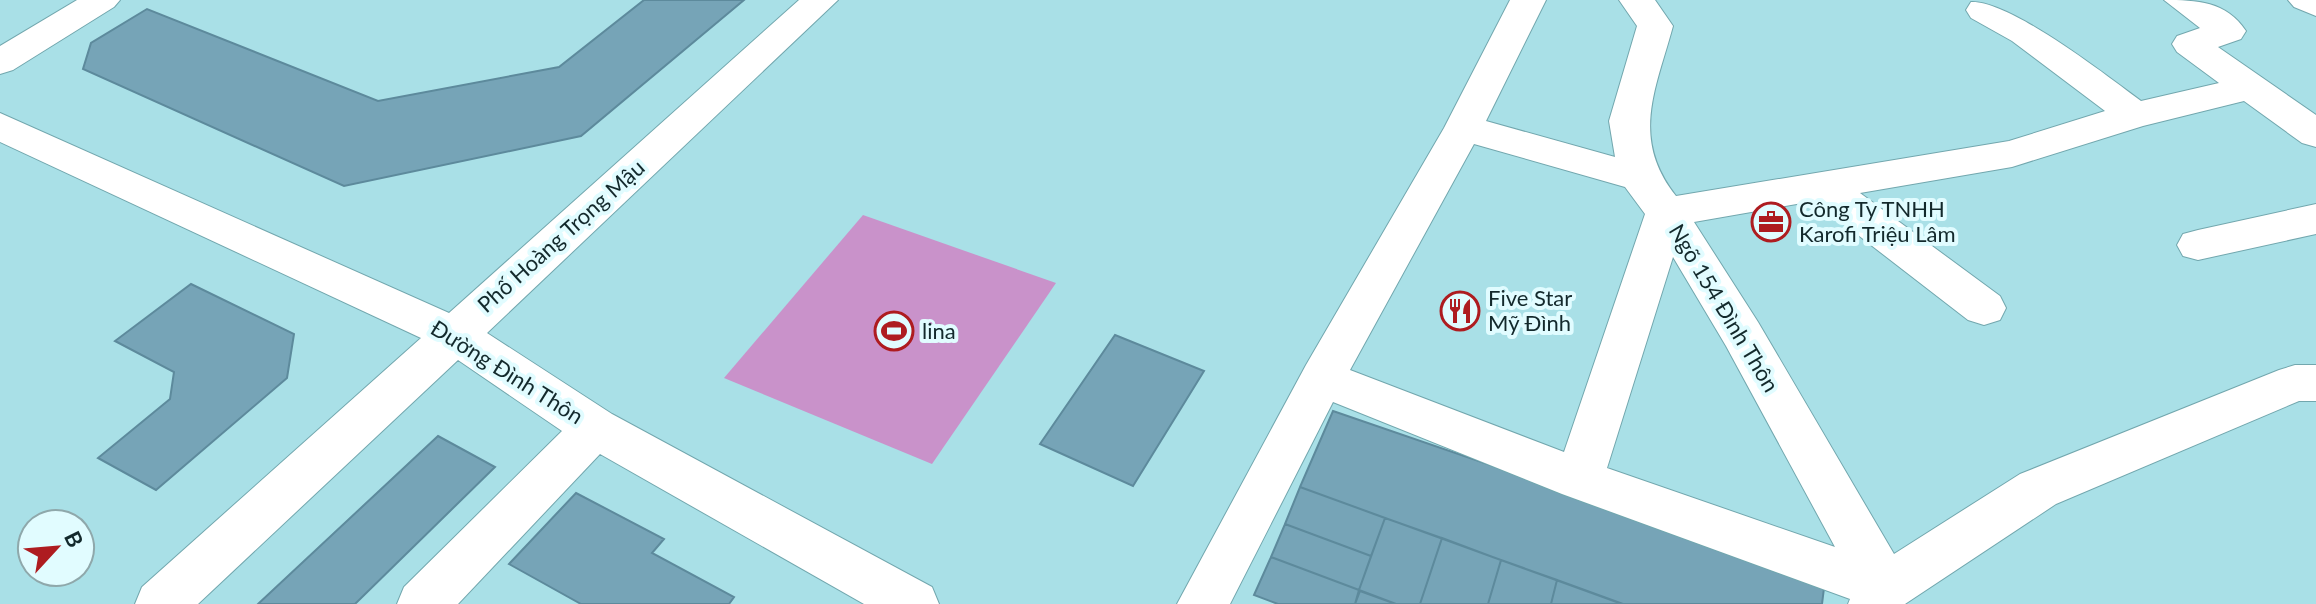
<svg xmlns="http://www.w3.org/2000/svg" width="2316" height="604" viewBox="0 0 2316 604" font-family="Lato,sans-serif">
  <rect width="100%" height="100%" fill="#a9e0e7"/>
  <path fill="#c992ca" d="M 863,215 L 1056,283 L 932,464 L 724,378 Z"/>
  <path fill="#76a4b7" stroke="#5d8a9c" stroke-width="2" d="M 644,0 L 744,0 L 581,136 L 344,186 L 83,69 L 91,43 L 147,9 L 378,101 L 559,67 Z
    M 191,284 L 294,334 L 287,378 L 156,490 L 98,458 L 170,399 L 174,372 L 115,341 Z
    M 1115,335 L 1204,371 L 1133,486 L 1040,444 Z
    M 1333,411 L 1825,580 L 1822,604 L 1622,604 L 1300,487 Z
    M 438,436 L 495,467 L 355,604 L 258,604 Z
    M 1300,487 L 1385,518 L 1371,556 L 1285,524 Z
    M 576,493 L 664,539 L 652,553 L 734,597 L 729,604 L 581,604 L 509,564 Z
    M 1385,518 L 1442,538 L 1420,604 L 1396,604 L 1359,590 Z
    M 1285,524 L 1371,556 L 1359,590 L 1271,557 Z
    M 1442,538 L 1501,560 L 1488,604 L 1420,604 Z
    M 1271,557 L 1359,590 L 1355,604 L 1278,604 L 1254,595 Z
    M 1501,560 L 1557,580 L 1551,604 L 1488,604 Z
    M 1557,580 L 1623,604 L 1551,604 Z
    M 1360,591 L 1393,603 L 1392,604 L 1355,604 Z"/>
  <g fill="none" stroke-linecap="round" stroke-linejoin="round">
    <defs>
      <path id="minor" d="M 77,0 L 120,0 L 114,7 L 13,70 L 0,74 L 0,46 Z
        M 799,0 L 838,0 L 487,333 L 612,414 L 932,587 L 939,604 L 864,604 L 600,454 L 458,604 L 397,604 L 404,587 L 562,431 L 458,360 L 198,604 L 135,604 L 142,587 L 421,338 L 0,142 L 0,113 L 449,313 Z
        M 1510,0 L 1546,0 L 1486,121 L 1615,157 L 1609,121 L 1637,26 L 1619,0 L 1655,0 L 1673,26 C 1656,89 1630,138 1676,196 L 2009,141 L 2105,111 L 2012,41 L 1971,18 L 1966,10 L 1971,2 C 2010,0 2107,76 2141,101 L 2219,83 L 2177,52 L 2172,44 L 2177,36 L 2200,28 L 2164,0 C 2197,0 2226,1 2246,31 L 2241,39 L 2218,47 L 2316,115 L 2316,147 L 2302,143 L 2244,101 L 2143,126 L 2012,167 L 1860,193 L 2000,296 L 2006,308 L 2000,320 L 1984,325 L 1968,320 L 1814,201 L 1694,222 L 1758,322 L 1894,554 L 2020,474 L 2279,370 L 2295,365 L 2316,365 L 2316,401 L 2299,401 L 2056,504 L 1905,604 L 1848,604 L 1850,599 L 1562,494 L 1333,402 L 1230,604 L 1177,604 L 1306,365 L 1444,128 ZM 1474,144 L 1625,187 L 1645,214 L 1564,452 L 1350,370 ZM 1673,257 L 1726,346 L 1835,547 L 1607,468 Z
        M 2288,0 L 2316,0 L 2316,16 L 2294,7 Z
        M 2316,204 L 2316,234 L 2198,260 L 2183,256 L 2177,245 L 2183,234 L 2198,230 Z"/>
    </defs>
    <use href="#minor" stroke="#72a7ae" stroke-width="2"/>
    <use href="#minor" fill="#fff" fill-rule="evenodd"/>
  </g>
  <defs>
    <symbol id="office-ring" viewBox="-11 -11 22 22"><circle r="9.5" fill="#e1fcff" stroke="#ae1c20" stroke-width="1.5"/><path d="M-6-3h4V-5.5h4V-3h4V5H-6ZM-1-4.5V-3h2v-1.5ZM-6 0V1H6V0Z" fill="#ae1c20"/></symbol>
    <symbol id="restaurant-ring" viewBox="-11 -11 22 22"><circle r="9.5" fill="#e1fcff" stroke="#ae1c20" stroke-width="1.5"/><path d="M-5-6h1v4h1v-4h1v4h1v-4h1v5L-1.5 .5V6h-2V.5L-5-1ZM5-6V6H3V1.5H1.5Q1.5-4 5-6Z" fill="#ae1c20"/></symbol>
    <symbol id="stadium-ring" viewBox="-11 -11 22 22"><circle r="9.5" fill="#e1fcff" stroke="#ae1c20" stroke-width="1.5"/><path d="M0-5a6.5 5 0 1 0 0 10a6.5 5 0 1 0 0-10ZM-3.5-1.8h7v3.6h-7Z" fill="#ae1c20"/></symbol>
  </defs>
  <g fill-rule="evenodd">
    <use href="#office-ring" x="1749" y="200" width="44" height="44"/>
    <use href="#restaurant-ring" x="1438" y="289" width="44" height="44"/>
    <use href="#stadium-ring" x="872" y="309" width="44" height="44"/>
  </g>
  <g text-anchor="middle" stroke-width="8" stroke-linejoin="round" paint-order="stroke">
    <g font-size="22" fill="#13292c" stroke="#e1fcff" text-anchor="start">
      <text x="1799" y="217">Công Ty TNHH<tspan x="1799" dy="25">Karofi Triệu Lâm</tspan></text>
      <text x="1488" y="306">Five Star<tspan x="1488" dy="25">Mỹ Đình</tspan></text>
      <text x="922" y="339">lina</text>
    </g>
    <g font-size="22" fill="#13292c" stroke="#e1fcff">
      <text transform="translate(561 236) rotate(-42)" y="8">Phố Hoàng Trọng Mậu</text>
      <text transform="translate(1724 308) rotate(59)" y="8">Ngõ 154 Đình Thôn</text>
      <text transform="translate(507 372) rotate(32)" y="8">Đường Đình Thôn</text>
    </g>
  </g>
  <g transform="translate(56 548) rotate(64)"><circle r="38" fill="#e1fcff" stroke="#8fa8ab" stroke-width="2"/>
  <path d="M0-6L14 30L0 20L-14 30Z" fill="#ae1c20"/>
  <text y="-12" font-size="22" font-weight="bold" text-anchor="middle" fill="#13292c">B</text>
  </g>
</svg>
